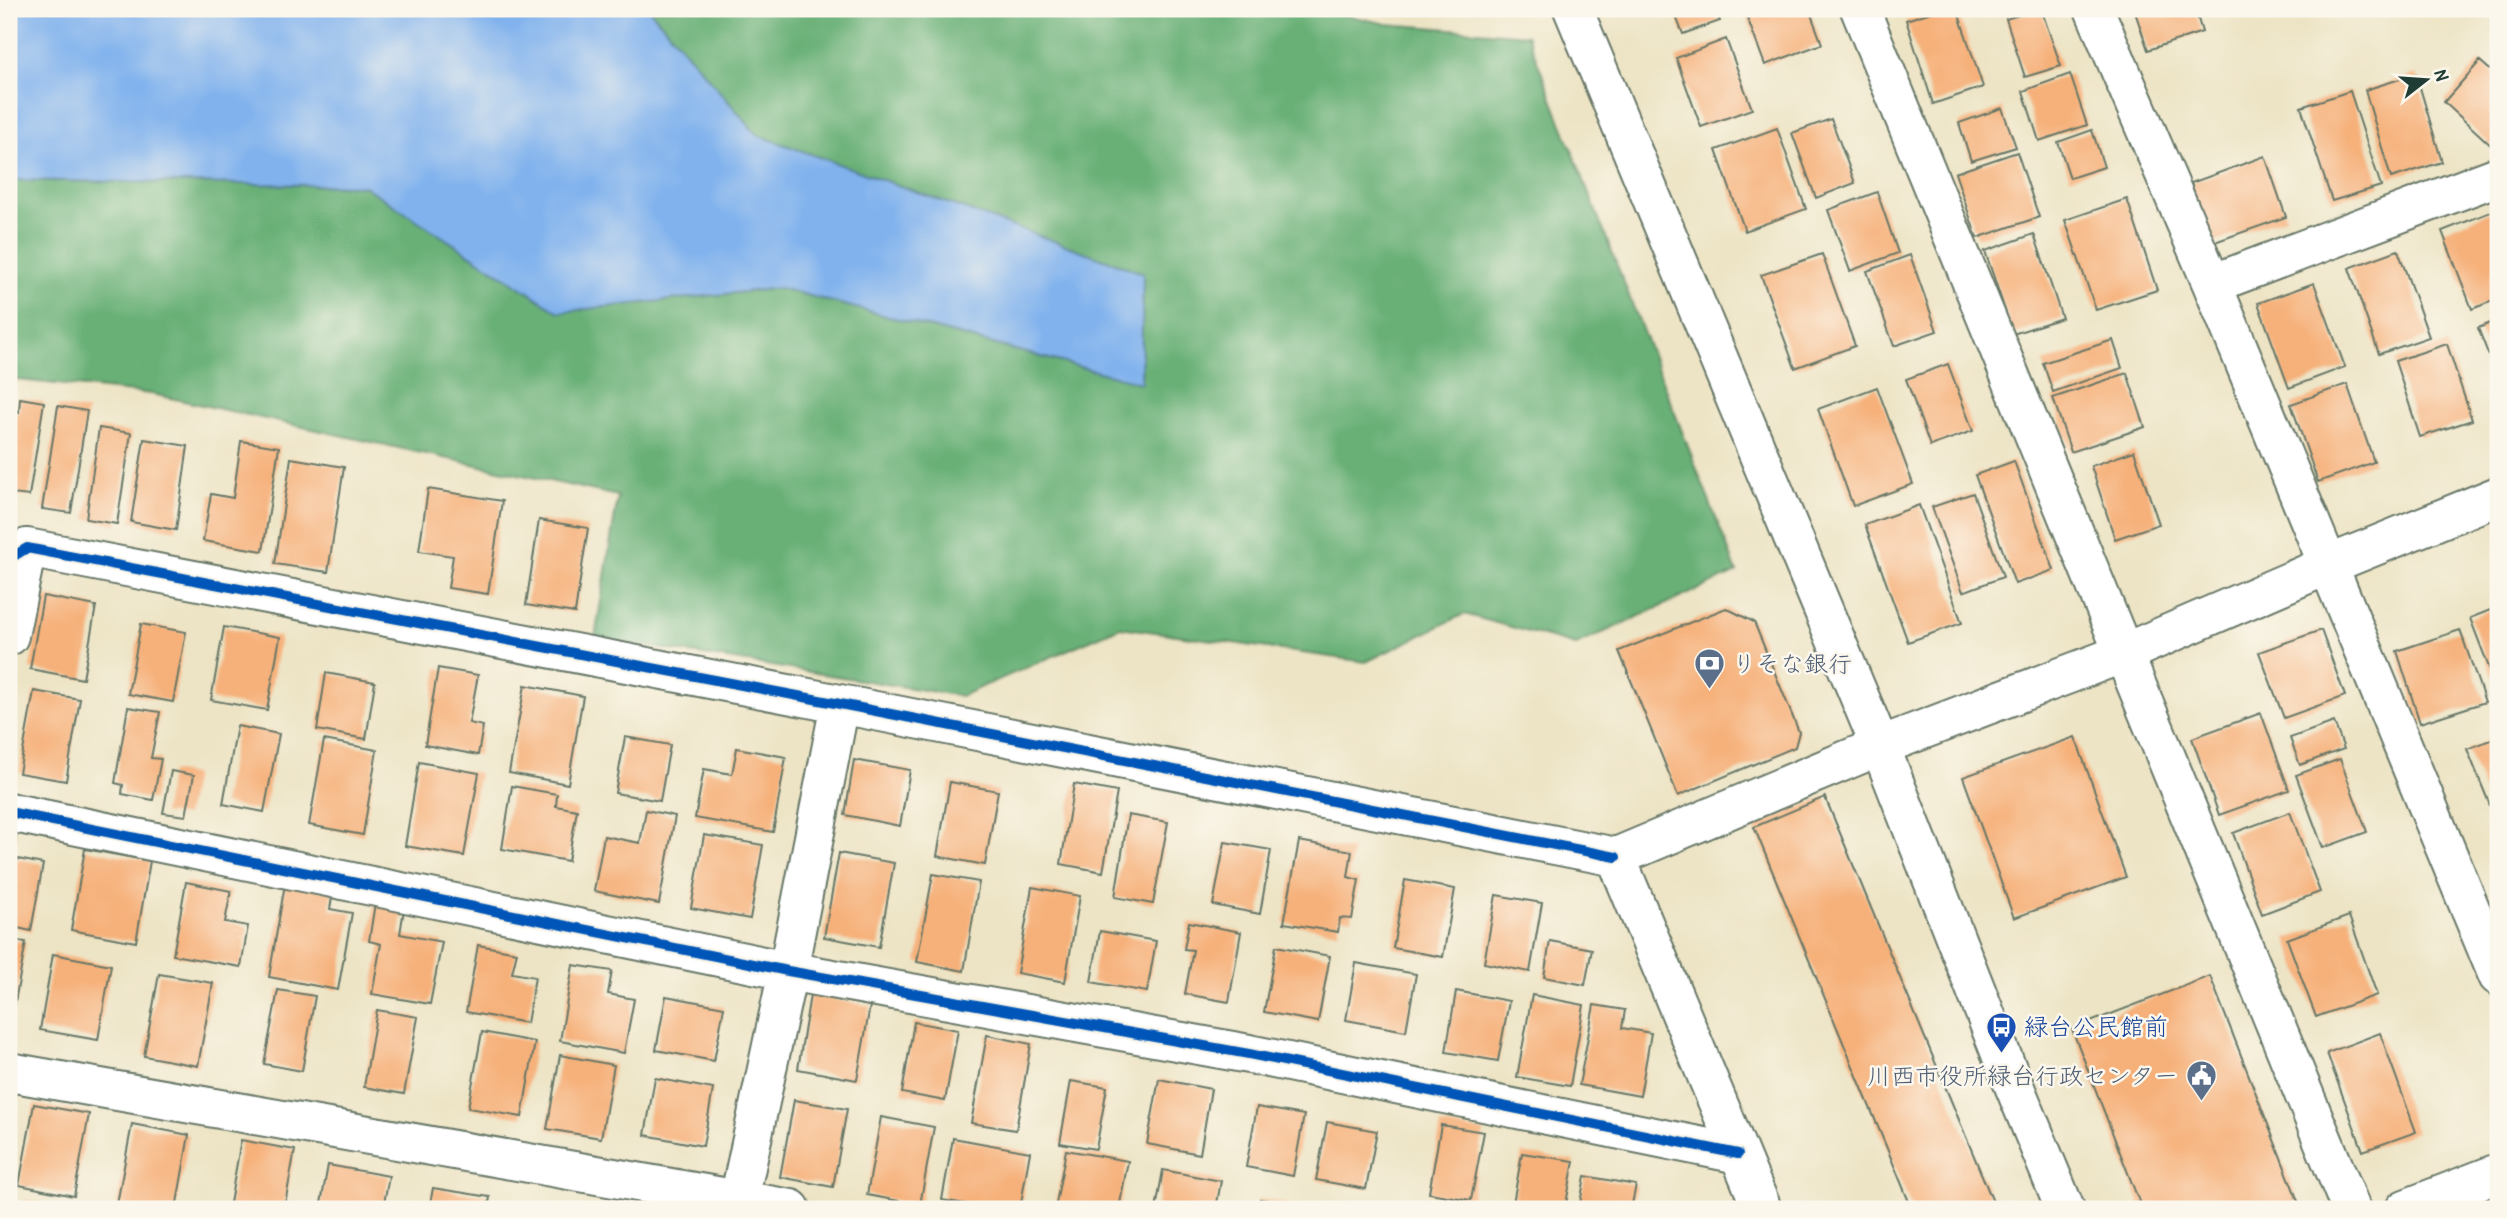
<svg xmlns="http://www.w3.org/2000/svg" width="2507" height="1218" viewBox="0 0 2507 1218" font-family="'Patrick Hand','Klee One',sans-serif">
  <rect width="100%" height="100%" fill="#fbf7ec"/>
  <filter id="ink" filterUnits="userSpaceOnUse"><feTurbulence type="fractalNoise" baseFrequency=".0143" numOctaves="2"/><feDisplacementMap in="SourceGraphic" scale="14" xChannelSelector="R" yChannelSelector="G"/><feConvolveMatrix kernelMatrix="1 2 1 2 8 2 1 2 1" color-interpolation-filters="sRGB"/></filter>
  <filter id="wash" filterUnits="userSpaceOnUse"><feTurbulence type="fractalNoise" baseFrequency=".00686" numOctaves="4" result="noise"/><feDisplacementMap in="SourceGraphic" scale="28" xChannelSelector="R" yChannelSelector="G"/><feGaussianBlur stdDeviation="1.57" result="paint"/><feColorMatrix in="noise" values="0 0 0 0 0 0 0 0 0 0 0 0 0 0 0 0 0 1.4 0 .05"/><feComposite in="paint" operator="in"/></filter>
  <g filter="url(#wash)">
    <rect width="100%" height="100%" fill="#ede4c5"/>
    <path fill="#69b077" stroke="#447656" stroke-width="2" d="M 649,9 L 1317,9 L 1387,24 L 1527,35 L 1737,572 L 1576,645 L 1464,614 L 1366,662 L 1120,627 L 961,696 L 595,638 L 618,496 L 152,394 L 9,379 L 9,180 L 364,186 L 559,312 L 780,288 L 1141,383 L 1143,273 L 757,135 Z"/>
    <path fill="#81b2ed" stroke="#507890" stroke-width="2" d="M 9,9 L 649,9 L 757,135 L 1143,273 L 1141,383 L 780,288 L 559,312 L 364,186 L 9,180 Z"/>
    <g id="blocks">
      <path fill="#f6b17a" d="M 1673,9 L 1715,9 L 1720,21 L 1683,34 Z
        M 1744,9 L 1809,9 L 1822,44 L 1765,65 Z
        M 1941,9 L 1957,9 L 1983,87 L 1933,104 L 1906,20 Z
        M 2038,9 L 2041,9 L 2061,66 L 2025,77 L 2006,19 Z
        M 2134,9 L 2195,9 L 2202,32 L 2148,50 Z
        M 1726,39 L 1752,109 L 1701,127 L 1676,58 Z
        M 2480,61 L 2498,77 L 2498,147 L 2496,150 L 2444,102 Z
        M 2070,74 L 2087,125 L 2039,141 L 2023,91 Z
        M 2416,74 L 2442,162 L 2391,178 L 2365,90 Z
        M 2350,91 L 2381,186 L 2332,201 L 2301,107 Z
        M 2002,108 L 2016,147 L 1971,161 L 1959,123 Z
        M 1831,119 L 1855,183 L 1816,198 L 1792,133 Z
        M 1777,128 L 1806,209 L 1745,231 L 1716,150 Z
        M 2092,130 L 2104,167 L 2070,178 L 2058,142 Z
        M 2017,152 L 2039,217 L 1977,238 L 1955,173 Z
        M 2265,156 L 2286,217 L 2212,243 L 2191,183 Z
        M 1877,192 L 1898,253 L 1850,271 L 1828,210 Z
        M 2127,199 L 2157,290 L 2096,310 L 2065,220 Z
        M 2498,209 L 2498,299 L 2472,309 L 2442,231 Z
        M 2034,234 L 2062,318 L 2013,334 L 1985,251 Z
        M 2398,250 L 2429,337 L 2379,354 L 2349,268 Z
        M 1822,254 L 1855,346 L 1795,368 L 1761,275 Z
        M 1910,255 L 1937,331 L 1894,346 L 1867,271 Z
        M 2314,283 L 2345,367 L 2289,388 L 2258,303 Z
        M 2498,320 L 2498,379 L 2478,328 Z
        M 2113,340 L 2122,368 L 2053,392 L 2043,363 Z
        M 2447,344 L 2472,420 L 2420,437 L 2395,361 Z
        M 1948,364 L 1973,431 L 1930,446 L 1906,379 Z
        M 2127,373 L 2145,427 L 2071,452 L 2053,398 Z
        M 2347,384 L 2374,462 L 2318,482 L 2291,404 Z
        M 1877,387 L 1913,484 L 1853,506 L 1818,409 Z
        M 20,398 L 44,402 L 29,496 L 13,494 L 9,509 L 9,410 L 19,412 Z
        M 58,406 L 87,411 L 71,513 L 42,509 Z
        M 99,428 L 131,433 L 117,524 L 86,519 Z
        M 144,439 L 188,446 L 176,530 L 131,522 Z
        M 241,441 L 279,447 L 263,551 L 203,541 L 211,494 L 233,498 Z
        M 2134,451 L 2159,524 L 2115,539 L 2091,466 Z
        M 291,458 L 344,467 L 328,572 L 275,564 Z
        M 2014,461 L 2054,570 L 2015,584 L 1975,475 Z
        M 428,489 L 502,501 L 488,594 L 448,588 L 453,556 L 419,551 Z
        M 1973,493 L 2003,577 L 1963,592 L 1932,507 Z
        M 1919,505 L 1962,623 L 1908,642 L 1865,525 Z
        M 539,520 L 588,528 L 575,613 L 526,605 Z
        M 43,596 L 96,606 L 83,679 L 30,669 Z
        M 2498,607 L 2498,676 L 2493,678 L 2470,618 Z
        M 1726,608 L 1754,622 L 1799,732 L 1795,747 L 1678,796 L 1619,651 Z
        M 141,624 L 186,632 L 173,702 L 128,694 Z
        M 224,627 L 280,637 L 267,710 L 211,700 Z
        M 2321,630 L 2345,696 L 2284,718 L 2259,652 Z
        M 2460,630 L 2485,702 L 2420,723 L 2397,651 Z
        M 438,668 L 478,675 L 469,723 L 483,726 L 478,755 L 425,745 Z
        M 326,673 L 375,682 L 366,739 L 317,730 Z
        M 525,685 L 583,696 L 568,784 L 509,773 Z
        M 34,691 L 80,699 L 66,781 L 19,773 Z
        M 128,707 L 160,712 L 151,758 L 161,759 L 153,800 L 122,794 L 123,785 L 115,783 Z
        M 2261,713 L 2289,790 L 2219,815 L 2192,738 Z
        M 2334,722 L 2344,749 L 2300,765 L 2290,738 Z
        M 237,726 L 279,734 L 264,812 L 223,804 Z
        M 625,737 L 670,745 L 660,801 L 615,793 Z
        M 2075,737 L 2126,877 L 2014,918 L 1963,777 Z
        M 2498,737 L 2498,825 L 2467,749 Z
        M 324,740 L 377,750 L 363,835 L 309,825 Z
        M 737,748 L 786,757 L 773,832 L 695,818 L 704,769 L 732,774 Z
        M 2340,759 L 2367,832 L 2323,848 L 2296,775 Z
        M 854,760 L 910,770 L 900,826 L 845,815 Z
        M 419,762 L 479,773 L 464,856 L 405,846 Z
        M 171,771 L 194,775 L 186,816 L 163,813 Z
        M 950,782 L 998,791 L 985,865 L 937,856 Z
        M 1074,784 L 1117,792 L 1103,872 L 1061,864 Z
        M 512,786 L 557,794 L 556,806 L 577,810 L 568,861 L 502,849 Z
        M 1825,797 L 1996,1209 L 1912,1209 L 1754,827 Z
        M 646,810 L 675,816 L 659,904 L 594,891 L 604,836 L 640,843 Z
        M 2290,812 L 2320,892 L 2262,914 L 2233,833 Z
        M 1128,815 L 1168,822 L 1153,904 L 1115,897 Z
        M 9,830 L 17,832 L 13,858 L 43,864 L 31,931 L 9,926 Z
        M 704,835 L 763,845 L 750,919 L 691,908 Z
        M 1299,841 L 1352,851 L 1348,877 L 1359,880 L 1352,919 L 1340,918 L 1338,932 L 1284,923 Z
        M 1225,842 L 1271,850 L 1260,914 L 1213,905 Z
        M 85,849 L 150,861 L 136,942 L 71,930 Z
        M 839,853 L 894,863 L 879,947 L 824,937 Z
        M 933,874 L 979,882 L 964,971 L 917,962 Z
        M 1405,880 L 1455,889 L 1443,957 L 1393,948 Z
        M 186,882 L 231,891 L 225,922 L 248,926 L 241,967 L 173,955 Z
        M 285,884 L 333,892 L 330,909 L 352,913 L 338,990 L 269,977 Z
        M 1032,887 L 1080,896 L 1065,982 L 1017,973 Z
        M 1496,895 L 1542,903 L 1530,972 L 1484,963 Z
        M 375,903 L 404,909 L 400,934 L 442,942 L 430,1004 L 372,994 L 381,944 L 369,941 Z
        M 2349,916 L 2377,995 L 2316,1017 L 2287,939 Z
        M 1189,922 L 1241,932 L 1229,1002 L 1185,994 L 1193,950 L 1184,949 Z
        M 1100,931 L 1156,941 L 1147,992 L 1091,982 Z
        M 9,940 L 26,942 L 10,1029 L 9,1029 Z
        M 1550,941 L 1592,949 L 1585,985 L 1544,977 Z
        M 478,945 L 517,952 L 512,973 L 535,977 L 527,1023 L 466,1012 Z
        M 1276,946 L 1330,956 L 1318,1022 L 1264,1012 Z
        M 53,954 L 111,965 L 98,1040 L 40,1030 Z
        M 1356,963 L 1416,974 L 1406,1031 L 1346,1020 Z
        M 573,965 L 612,971 L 608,994 L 634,999 L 624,1053 L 560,1041 Z
        M 159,974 L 213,983 L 198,1066 L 144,1056 Z
        M 2210,976 L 2301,1209 L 2142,1209 L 2072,1029 Z
        M 278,990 L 315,996 L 302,1071 L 264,1064 Z
        M 1456,991 L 1509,1001 L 1498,1061 L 1446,1052 Z
        M 810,995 L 870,1006 L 857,1080 L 798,1069 Z
        M 1532,995 L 1584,1005 L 1570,1086 L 1517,1077 Z
        M 666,996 L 724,1007 L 714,1061 L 656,1050 Z
        M 1594,1005 L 1625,1010 L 1622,1028 L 1651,1033 L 1640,1096 L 1579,1085 Z
        M 377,1010 L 418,1017 L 404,1094 L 364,1087 Z
        M 914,1022 L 958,1030 L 945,1101 L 902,1093 Z
        M 482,1032 L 535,1042 L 522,1117 L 468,1108 Z
        M 2380,1033 L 2416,1132 L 2363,1151 L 2327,1053 Z
        M 987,1035 L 1031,1044 L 1016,1130 L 971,1123 Z
        M 560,1055 L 614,1065 L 601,1138 L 547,1129 Z
        M 655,1078 L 713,1089 L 703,1146 L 645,1135 Z
        M 1159,1079 L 1211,1089 L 1200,1154 L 1147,1144 Z
        M 1071,1081 L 1107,1087 L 1096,1149 L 1060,1143 Z
        M 794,1100 L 847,1109 L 833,1187 L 780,1177 Z
        M 34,1104 L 89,1114 L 74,1196 L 19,1185 Z
        M 1257,1107 L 1304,1115 L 1293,1176 L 1246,1167 Z
        M 881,1117 L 934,1127 L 920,1205 L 867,1195 Z
        M 1327,1122 L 1377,1131 L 1366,1189 L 1316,1180 Z
        M 132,1124 L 189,1135 L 176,1209 L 147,1209 L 117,1204 Z
        M 1441,1125 L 1484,1132 L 1471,1200 L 1429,1193 Z
        M 953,1138 L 1030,1152 L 1020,1209 L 994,1209 L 942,1200 Z
        M 241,1140 L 295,1150 L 284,1209 L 229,1209 Z
        M 1066,1150 L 1128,1161 L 1119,1209 L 1055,1209 Z
        M 1522,1153 L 1574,1161 L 1565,1209 L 1512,1209 Z
        M 328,1165 L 389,1176 L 383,1209 L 320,1209 Z
        M 1163,1170 L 1221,1181 L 1216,1209 L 1156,1209 Z
        M 1585,1176 L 1636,1185 L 1631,1209 L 1579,1209 Z
        M 433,1188 L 490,1197 L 488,1209 L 429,1209 Z
        M 1260,1199 L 1308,1208 L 1308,1209 L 1258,1209 Z
        M 25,1200 L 68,1208 L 68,1209 L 23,1209 Z"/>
    </g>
  </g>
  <g filter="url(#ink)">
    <use href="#blocks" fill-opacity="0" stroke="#677767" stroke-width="2"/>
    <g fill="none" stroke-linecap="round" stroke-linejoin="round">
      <defs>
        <path id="street" d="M 1860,9 L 2351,1209
          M 2094,9 L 2212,284 L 2498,976
          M 2212,284 L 2498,176
          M 9,559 L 27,548 L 840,704 L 1616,857
          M 9,636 L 27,548
          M 9,812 L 788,971 L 1249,1054 L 1738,1154
          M 9,1072 L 791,1209
          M 737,1209 L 788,971 L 840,704
          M 1762,1209 L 1616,857 L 1880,746
          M 2405,1209 L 2498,1173"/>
        <path id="secondary" d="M 1573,9 L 1880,746 L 2001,1054 L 2065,1209
          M 1880,746 L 2124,653 L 2328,565 L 2498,496"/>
      </defs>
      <use href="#street" stroke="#677767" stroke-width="42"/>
      <use href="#secondary" stroke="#677767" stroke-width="42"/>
      <use href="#street" stroke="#fff" stroke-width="38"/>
      <use href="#secondary" stroke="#fff" stroke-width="38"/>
      <defs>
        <path id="cycleway" d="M 9,559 L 27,548 L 840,704 L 1616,857
          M 9,812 L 788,971 L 1249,1054 L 1738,1154"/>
      </defs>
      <use href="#cycleway" stroke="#fbf7ec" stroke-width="15"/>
      <use href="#cycleway" stroke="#0057b8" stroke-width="10"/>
    </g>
  </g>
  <defs>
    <symbol id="bank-pin" viewBox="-11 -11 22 30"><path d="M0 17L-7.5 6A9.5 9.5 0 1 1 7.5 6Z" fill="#5c6f8a" stroke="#fbf7ec"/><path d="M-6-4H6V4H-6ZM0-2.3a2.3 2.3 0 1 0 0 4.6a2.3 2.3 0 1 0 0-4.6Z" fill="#fff"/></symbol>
    <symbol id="bus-pin" viewBox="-11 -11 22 30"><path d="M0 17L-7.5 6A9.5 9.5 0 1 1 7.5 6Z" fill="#1a4fb4" stroke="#fbf7ec"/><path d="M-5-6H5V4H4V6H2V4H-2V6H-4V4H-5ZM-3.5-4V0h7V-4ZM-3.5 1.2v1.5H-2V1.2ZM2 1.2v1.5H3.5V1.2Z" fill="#fff"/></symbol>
    <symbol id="civic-pin" viewBox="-11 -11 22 30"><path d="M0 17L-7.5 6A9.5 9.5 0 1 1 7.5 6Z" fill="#5c6f8a" stroke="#fbf7ec"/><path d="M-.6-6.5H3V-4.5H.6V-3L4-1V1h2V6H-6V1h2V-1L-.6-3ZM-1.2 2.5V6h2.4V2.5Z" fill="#fff"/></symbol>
  </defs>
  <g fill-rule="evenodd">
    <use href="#bank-pin" x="1692" y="646" width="35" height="47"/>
    <use href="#bus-pin" x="1984" y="1010" width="35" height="47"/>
    <use href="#civic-pin" x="2184" y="1058" width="35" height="47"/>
  </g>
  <g text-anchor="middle" stroke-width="5" stroke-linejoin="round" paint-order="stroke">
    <g font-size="24" fill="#4e5e75" stroke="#fbf7ec" text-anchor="start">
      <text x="1732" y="672">りそな銀行</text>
      <text x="2178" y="1084" text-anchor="end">川西市役所緑台行政センター</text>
    </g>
    <g font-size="24" fill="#164399" stroke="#fbf7ec" text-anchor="start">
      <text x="2024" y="1035">緑台公民館前</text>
    </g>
  </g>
  <rect width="2507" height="1218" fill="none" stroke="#fbf7ec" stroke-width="35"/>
  <g transform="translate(2426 80) rotate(73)" stroke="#fbf7ec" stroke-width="5" paint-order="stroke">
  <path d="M0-5L12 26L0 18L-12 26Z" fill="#1f3d34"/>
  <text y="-10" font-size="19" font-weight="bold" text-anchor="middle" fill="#1f3d34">N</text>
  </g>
</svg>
